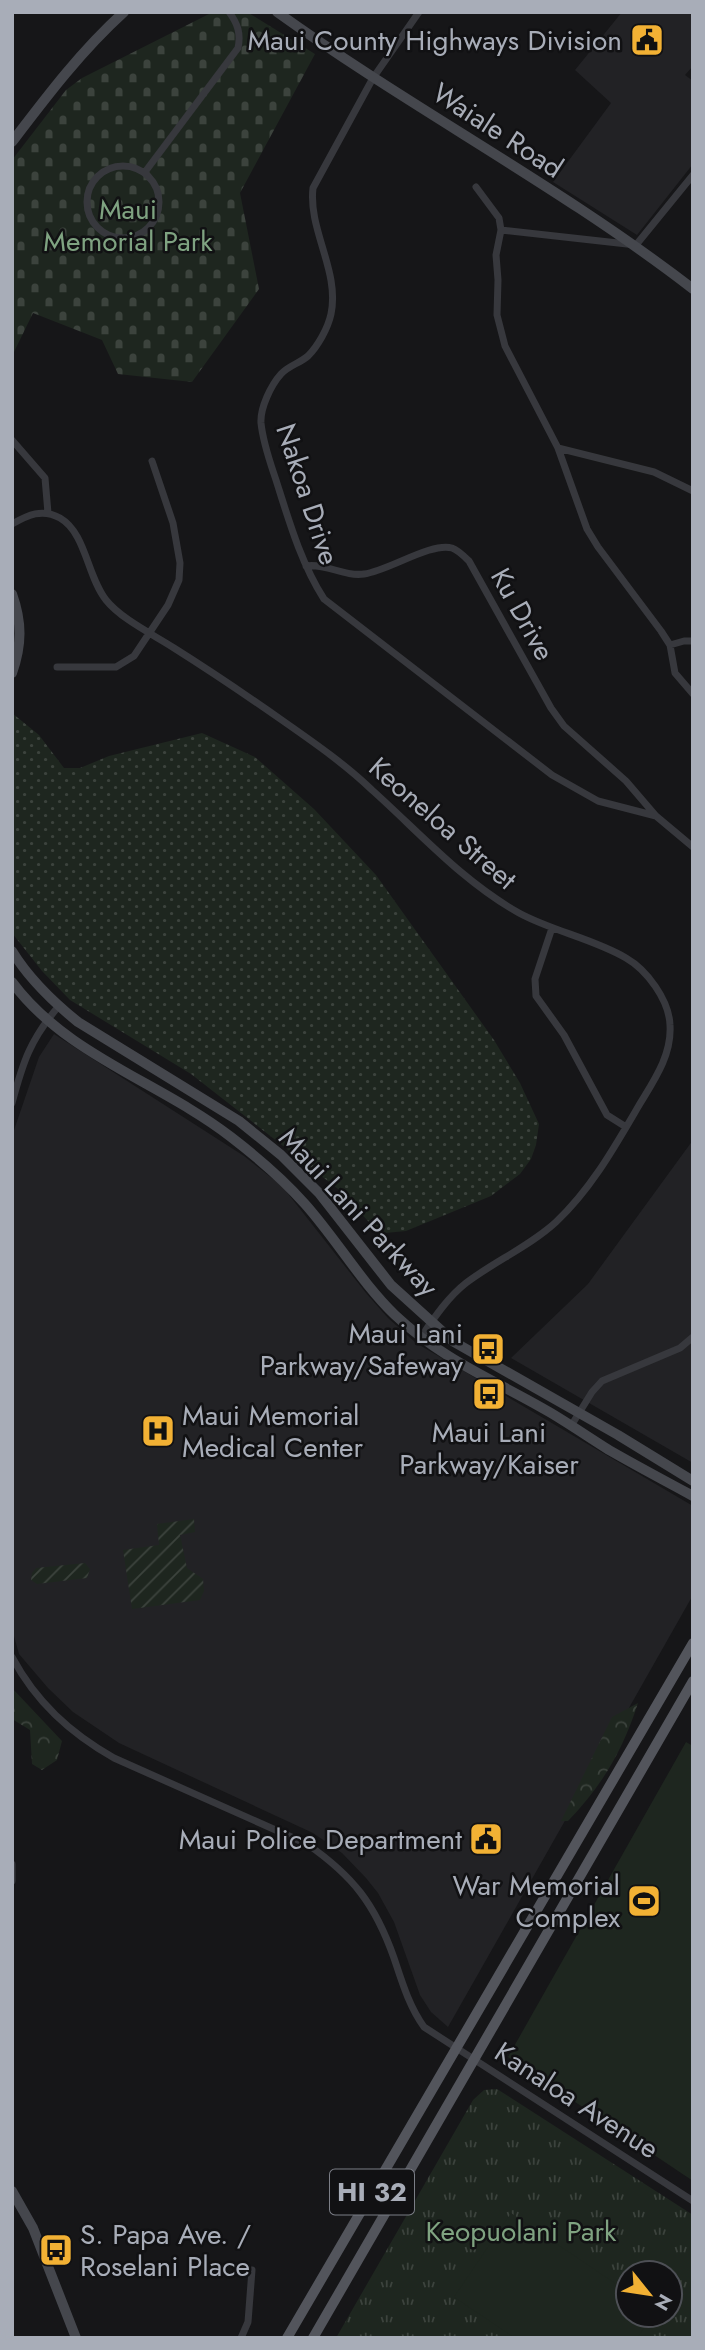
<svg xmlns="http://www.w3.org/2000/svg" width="705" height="2350" viewBox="0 0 705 2350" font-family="Jost,sans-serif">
  <defs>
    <pattern id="grass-dots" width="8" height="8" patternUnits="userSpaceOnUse" patternTransform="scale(1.75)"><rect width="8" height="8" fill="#1e261f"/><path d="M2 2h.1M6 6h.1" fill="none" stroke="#3c433d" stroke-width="1.8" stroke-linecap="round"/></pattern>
    <pattern id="forest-crowns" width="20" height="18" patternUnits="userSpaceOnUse" patternTransform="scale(1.75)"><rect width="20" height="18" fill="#1e261f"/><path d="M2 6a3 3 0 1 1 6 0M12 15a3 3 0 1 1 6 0" fill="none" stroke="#3c433d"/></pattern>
    <pattern id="cemetery-stones" width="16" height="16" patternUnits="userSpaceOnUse" patternTransform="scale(1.75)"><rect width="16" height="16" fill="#1e261f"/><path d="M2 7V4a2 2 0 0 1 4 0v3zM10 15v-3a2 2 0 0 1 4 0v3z" fill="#3c433d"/></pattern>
    <pattern id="park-tufts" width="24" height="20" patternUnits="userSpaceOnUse" patternTransform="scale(1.75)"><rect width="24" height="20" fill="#1e261f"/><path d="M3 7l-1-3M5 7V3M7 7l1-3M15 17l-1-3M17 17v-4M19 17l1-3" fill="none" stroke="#3c433d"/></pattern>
    <pattern id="garden-furrows" width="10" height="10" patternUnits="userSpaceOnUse" patternTransform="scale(1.75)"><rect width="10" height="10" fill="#1e261f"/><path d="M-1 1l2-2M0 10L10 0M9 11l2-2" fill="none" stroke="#3c433d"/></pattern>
  </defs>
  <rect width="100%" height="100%" fill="#161618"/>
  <path fill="#222225" d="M 622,12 L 693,12 L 693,66 L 685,75 L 693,81 L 693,164 L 637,235 L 553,182 L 611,103 L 575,70 Z
    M 54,1034 L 244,1156 L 282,1186 L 366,1293 L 388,1318 L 416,1343 L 693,1506 L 693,1595 L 448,2027 L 431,2012 L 420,1995 L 394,1922 L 378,1893 L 366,1878 L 342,1853 L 313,1833 L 119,1743 L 73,1712 L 48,1688 L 19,1654 L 12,1629 L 12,1136 L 39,1057 Z
    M 693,1140 L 693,1463 L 511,1358 L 588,1284 Z"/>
  <path fill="url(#grass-dots)" d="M 12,713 L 39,735 L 64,768 L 80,768 L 109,756 L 202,733 L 255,757 L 314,809 L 376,875 L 494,1040 L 520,1083 L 539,1124 L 536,1145 L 531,1159 L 520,1174 L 491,1196 L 406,1231 L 385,1233 L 368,1221 L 338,1189 L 191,1074 L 70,1000 L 42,971 L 12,933 Z"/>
  <path fill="url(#forest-crowns)" d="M 12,1688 L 62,1741 L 57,1760 L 42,1770 L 32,1764 L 30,1730 L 12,1719 Z
    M 638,1703 C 623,1750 602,1786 568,1821 L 561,1821 L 612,1717 Z"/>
  <path fill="url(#cemetery-stones)" d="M 213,12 L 247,12 L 315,54 L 240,193 L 259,289 L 192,382 L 118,374 L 102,340 L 33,313 L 14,352 L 12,351 L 12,160 L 66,90 L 82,78 Z"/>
  <path fill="url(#park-tufts)" fill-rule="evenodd" d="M 497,2089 L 693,2215 L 693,2338 L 336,2338 L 473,2100 L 484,2090 ZM 628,2273 L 670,2273 L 670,2315 L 628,2315 Z"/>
  <path fill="url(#garden-furrows)" d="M 194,1519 L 195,1532 L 180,1535 L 187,1568 L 203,1579 L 204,1591 L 200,1600 L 132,1609 L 123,1550 L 159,1545 L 157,1524 Z
    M 85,1563 L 90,1569 L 87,1578 L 37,1584 L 31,1580 L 32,1573 L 36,1568 Z"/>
  <path fill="#1e261f" d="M 686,1742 L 693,1746 L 693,2181 L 508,2057 Z
    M 511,2213 L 628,2292 L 628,2315 L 653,2315 L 637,2338 L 515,2338 L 454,2297 Z"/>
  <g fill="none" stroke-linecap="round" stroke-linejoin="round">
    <path stroke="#37383d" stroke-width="7" d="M 419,12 L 373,78 L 313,188 C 308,230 340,271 331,314 C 328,328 318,346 308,356 C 300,363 288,366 281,374 C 271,385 260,408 261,423 C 263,443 270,462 276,480 C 289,521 301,563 324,599 L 552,775 L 598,801 L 656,816 L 693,847
      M87 202a36 36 0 1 1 72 0a36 36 0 1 1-72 0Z
      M 145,172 L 238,48 C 241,34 238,24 229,12
      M 476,187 L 499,218 L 501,230 L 496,255 L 498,280 L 497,315 L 505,346 L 558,448 L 654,472 L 693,491
      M 501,230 L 636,245 L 693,175
      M 12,440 L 45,478 L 48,513
      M 558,448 L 587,529 L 598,547 L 661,631 L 670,645 L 675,673 L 693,694
      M 12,524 C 28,515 42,508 60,518 C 86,533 87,576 106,600 C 121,619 154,635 174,648 C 212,672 249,697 286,723 C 316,744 346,765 372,790 C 420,833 462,881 519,913 C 552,931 594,939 626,958 C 647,970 669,1000 670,1025 C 672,1056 653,1082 638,1107 C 614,1148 591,1189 556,1222 C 530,1246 495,1261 466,1283 C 448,1297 434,1318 421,1337
      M 306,566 C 326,563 344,577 364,574 C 388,571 431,542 452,548 C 458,550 464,556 469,561 L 551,708 L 564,726 L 626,781 L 656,816
      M 670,645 L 684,641 L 693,641
      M 57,667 L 116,667 L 134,656 L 168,605 L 179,580 L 180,563 L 173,523 L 152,461
      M 552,928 L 535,979 L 536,996 L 564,1035 L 607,1115 L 626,1127
      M 12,1103 C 23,1062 30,1040 58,1007
      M 571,1426 L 592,1392 L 602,1381 L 680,1348 L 693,1337
      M 12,1657 C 36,1702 70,1733 114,1758 L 307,1844 C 353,1876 375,1904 394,1958 C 402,1982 409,2006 424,2027 L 693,2201
      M 12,1864 L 12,1881
      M 241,2338 L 248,2322 L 252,2270"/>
    <path stroke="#45474d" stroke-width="10" d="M 277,12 C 412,109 561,187 693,289
      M 12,142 C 47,96 81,51 124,12
      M 12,594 C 22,622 22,645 12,673
      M 12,951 C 29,979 52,1001 78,1022 L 239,1121 L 281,1155 L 319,1193 L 391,1285 L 454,1342 L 618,1435 L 693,1481
      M 12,982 C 67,1056 160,1082 231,1137 C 257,1157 283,1179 305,1204 C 337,1240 361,1282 395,1315 C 445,1362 495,1380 551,1413 C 571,1425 590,1438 609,1450 C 637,1466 665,1481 693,1496
      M 12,2191 L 33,2228 L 76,2338"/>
    <path stroke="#53555c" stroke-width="10" d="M 287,2338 L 693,1643
      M 313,2338 L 693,1681"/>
  </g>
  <defs>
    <symbol id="civic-square" viewBox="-11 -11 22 22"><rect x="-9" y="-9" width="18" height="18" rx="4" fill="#f2b134" stroke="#111113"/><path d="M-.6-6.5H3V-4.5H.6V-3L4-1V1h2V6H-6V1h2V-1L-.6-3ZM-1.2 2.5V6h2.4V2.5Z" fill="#111"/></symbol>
    <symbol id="bus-square" viewBox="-11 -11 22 22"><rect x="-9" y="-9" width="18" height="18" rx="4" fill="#f2b134" stroke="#111113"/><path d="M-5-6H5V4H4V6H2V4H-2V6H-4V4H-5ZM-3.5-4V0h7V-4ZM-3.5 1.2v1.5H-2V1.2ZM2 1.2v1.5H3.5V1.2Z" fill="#111"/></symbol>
    <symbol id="hospital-square" viewBox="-11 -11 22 22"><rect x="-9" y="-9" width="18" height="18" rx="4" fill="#f2b134" stroke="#111113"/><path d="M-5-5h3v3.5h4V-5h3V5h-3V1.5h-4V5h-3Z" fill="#111"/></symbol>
    <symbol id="stadium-square" viewBox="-11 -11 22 22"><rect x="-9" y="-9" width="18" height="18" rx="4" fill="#f2b134" stroke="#111113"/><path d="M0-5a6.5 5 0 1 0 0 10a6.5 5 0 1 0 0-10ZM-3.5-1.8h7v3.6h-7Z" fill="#111"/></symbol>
  </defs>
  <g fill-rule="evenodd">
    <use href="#civic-square" x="628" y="21" width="38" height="38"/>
    <use href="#bus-square" x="469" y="1330" width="38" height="38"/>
    <use href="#bus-square" x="470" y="1375" width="38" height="38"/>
    <use href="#hospital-square" x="139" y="1412" width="38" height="38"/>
    <use href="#civic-square" x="467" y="1820" width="38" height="38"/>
    <use href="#stadium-square" x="625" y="1882" width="38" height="38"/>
    <use href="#bus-square" x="37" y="2231" width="38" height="38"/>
  </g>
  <g text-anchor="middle" stroke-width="5" stroke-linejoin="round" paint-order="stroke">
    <rect fill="#111113" stroke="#7b7e86" stroke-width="2" x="330" y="2169.5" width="84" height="45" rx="5"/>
    <g font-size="26" font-weight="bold" fill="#a8adb8">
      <text x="372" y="2201">HI 32</text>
    </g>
    <g font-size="28" fill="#a8adb8" stroke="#111113" text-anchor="end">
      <text x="622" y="50">Maui County Highways Division</text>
      <text x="463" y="1343">Maui Lani<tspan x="463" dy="32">Parkway/Safeway</tspan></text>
      <text x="182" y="1425" text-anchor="start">Maui Memorial<tspan x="182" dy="32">Medical Center</tspan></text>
      <text x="489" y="1442" text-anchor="middle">Maui Lani<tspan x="489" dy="32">Parkway/Kaiser</tspan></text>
      <text x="462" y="1849">Maui Police Department</text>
      <text x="620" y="1895">War Memorial<tspan x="620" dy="32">Complex</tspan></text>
      <text x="80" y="2244" text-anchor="start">S. Papa Ave. /<tspan x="80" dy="32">Roselani Place</tspan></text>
    </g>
    <g font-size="28" fill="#a8adb8" stroke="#111113">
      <text transform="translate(498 130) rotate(33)" y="10">Waiale Road</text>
      <text transform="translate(308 494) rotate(72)" y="10">Nakoa Drive</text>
      <text transform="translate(523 614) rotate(61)" y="10">Ku Drive</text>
      <text transform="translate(443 823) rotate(41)" y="10">Keoneloa Street</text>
      <text transform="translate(359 1212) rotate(47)" y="10">Maui Lani Parkway</text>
      <text transform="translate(577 2100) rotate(33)" y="10">Kanaloa Avenue</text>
    </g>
    <g font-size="28" fill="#7fa381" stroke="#111113">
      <text x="128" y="219">Maui<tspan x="128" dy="32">Memorial Park</tspan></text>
      <text x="521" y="2241">Keopuolani Park</text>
    </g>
  </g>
  <rect width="705" height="2350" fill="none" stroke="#a8adb8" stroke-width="28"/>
  <g transform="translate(649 2294) rotate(120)"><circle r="33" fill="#111113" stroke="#4d4f55" stroke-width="2"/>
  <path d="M0-5L12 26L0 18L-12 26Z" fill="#f2b134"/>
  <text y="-10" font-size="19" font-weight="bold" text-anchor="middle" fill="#a8adb8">N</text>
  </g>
</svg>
